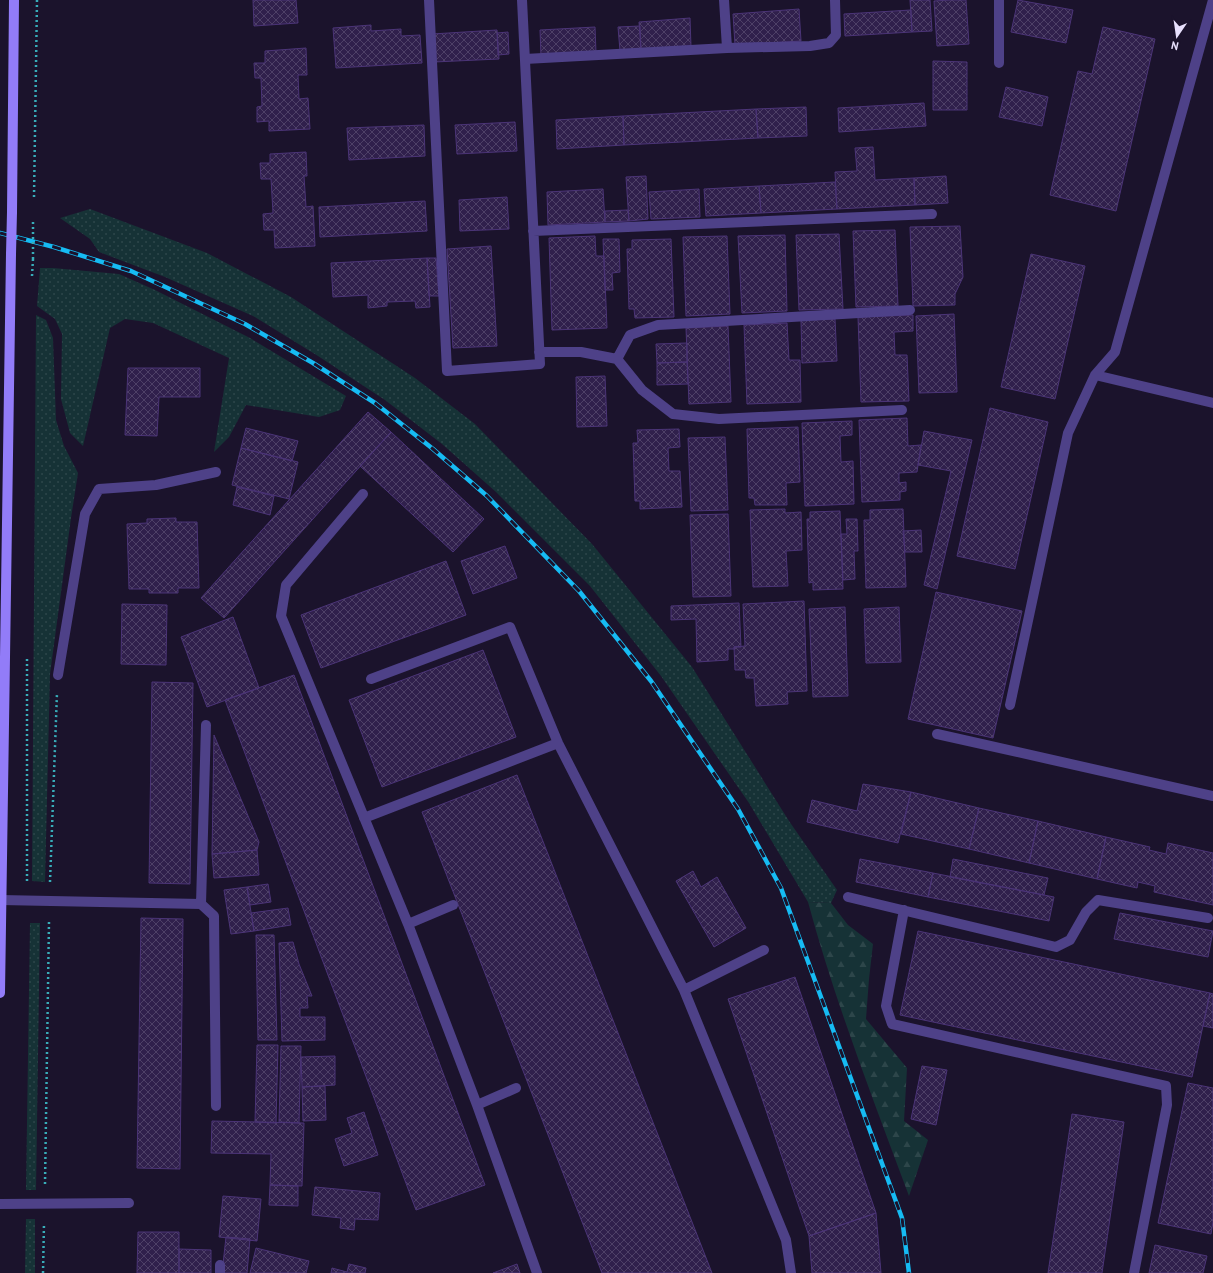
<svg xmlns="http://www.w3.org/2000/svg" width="1213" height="1273" viewBox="0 0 1213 1273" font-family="'PT Sans',sans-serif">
  <defs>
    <pattern id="green-dots" width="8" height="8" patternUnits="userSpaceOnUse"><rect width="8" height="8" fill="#163236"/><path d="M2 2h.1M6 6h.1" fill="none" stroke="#2d464a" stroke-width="1.8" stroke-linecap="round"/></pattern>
    <pattern id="forest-firs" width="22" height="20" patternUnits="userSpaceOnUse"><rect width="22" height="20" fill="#163236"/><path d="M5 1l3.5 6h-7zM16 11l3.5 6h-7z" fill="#2d464a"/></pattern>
    <pattern id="building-cross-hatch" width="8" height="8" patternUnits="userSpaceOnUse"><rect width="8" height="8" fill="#30204c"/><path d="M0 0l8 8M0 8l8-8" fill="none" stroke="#4e4067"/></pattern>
  </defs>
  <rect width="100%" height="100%" fill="#1b132c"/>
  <path fill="url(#green-dots)" d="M 90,209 L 207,253 L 291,297 L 415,378 L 475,424 L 592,544 L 692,667 L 789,821 L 837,890 L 831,903 L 808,902 L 749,803 L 661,676 L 590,586 L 496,492 L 442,444 L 385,400 L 318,356 L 253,316 L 165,277 L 99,252 L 90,239 L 60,218 Z
    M 40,268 L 53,268 L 119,274 L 155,290 L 250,338 L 346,396 L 340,410 L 319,417 L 246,405 L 229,437 L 214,452 L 229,358 L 153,323 L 125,319 L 110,328 L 83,446 L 70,433 L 61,399 L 62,334 L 55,319 L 37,306 Z
    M 36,315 L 46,320 L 53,338 L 56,420 L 64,446 L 78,473 L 71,518 L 50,674 L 45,882 L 32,881 Z
    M 30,923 L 40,923 L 36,1190 L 26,1190 Z
    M 26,1219 L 35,1219 L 35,1273 L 25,1273 Z"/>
  <path fill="url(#forest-firs)" d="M 808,902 L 831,903 L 848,925 L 873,944 L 869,979 L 866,1019 L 907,1068 L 904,1121 L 928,1140 L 909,1196 C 873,1099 835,1002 808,902 Z"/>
  <path fill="url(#building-cross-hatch)" stroke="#4b3477" d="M 253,0 L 296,0 L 298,23 L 254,26 Z
    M 910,0 L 930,0 L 932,31 L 912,32 Z
    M 950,0 L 966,0 L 969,44 L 937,46 L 934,1 Z
    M 1018,0 L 1073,10 L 1066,43 L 1011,32 Z
    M 799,9 L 801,41 L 735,45 L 733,14 Z
    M 911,10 L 912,32 L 845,36 L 844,14 Z
    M 690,18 L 691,47 L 641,50 L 639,22 Z
    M 371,25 L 371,31 L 401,29 L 401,36 L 420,35 L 422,63 L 336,68 L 333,28 Z
    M 640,26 L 641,50 L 620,51 L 618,27 Z
    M 595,27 L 596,53 L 541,56 L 540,30 Z
    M 1103,27 L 1155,39 L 1116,211 L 1050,195 L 1078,71 L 1092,74 Z
    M 497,30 L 499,59 L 434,62 L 432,34 Z
    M 508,32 L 509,54 L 498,55 L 497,33 Z
    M 306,48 L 307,75 L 298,75 L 299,99 L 308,98 L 310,129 L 269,131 L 269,121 L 257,122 L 257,107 L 262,106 L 261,78 L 255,78 L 254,63 L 265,63 L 265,51 Z
    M 933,61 L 967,62 L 967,110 L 933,110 Z
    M 1006,87 L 1048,97 L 1042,126 L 999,117 Z
    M 924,103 L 926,126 L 839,132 L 838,108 Z
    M 806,107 L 807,136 L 758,138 L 756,109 Z
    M 756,109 L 758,138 L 624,145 L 623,116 Z
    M 623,116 L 624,145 L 557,149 L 556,120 Z
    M 515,122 L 517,151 L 457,154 L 455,125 Z
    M 424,125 L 425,156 L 349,160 L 347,128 Z
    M 873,147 L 875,180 L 914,178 L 915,205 L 837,209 L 835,172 L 857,171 L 855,148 Z
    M 306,152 L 307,176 L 304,176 L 306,207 L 313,206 L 315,246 L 275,248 L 274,230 L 264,230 L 263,214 L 273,213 L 271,179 L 261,179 L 260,163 L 270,163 L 270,154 Z
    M 646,176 L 648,219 L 629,221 L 626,177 Z
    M 946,176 L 948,203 L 915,205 L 914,178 Z
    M 835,182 L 837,209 L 761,213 L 759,186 Z
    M 759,186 L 761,213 L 706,216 L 704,189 Z
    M 603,189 L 605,222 L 548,225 L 547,192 Z
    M 699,189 L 700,217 L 651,219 L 649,192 Z
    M 507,197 L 509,229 L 460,231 L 459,200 Z
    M 425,201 L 427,231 L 320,237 L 319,207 Z
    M 628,210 L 629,221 L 605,222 L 605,211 Z
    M 960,226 L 963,277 L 955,294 L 955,305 L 913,306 L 910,227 Z
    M 895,230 L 898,306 L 856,307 L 853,231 Z
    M 839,234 L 843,309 L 799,310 L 796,235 Z
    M 785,235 L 787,311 L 742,313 L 738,236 Z
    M 595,236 L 596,256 L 604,256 L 607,328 L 552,330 L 549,238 Z
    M 727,236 L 730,314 L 686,316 L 683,237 Z
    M 603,239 L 619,239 L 620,272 L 612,273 L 613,290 L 605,290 Z
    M 671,239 L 674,317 L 635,318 L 634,309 L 629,309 L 627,249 L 632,249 L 632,240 Z
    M 491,246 L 497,346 L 453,348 L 447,249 Z
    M 1031,254 L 1085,266 L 1055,399 L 1001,387 Z
    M 427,258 L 436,258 L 439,296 L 429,296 Z
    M 427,258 L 430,307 L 416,308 L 415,301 L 387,302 L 387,306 L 368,308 L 368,295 L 333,297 L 331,263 Z
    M 954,314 L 957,392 L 919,393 L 916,316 Z
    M 913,315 L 913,331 L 894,332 L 895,355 L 907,355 L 909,401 L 861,402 L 858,317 Z
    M 835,319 L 837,361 L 802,363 L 801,320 Z
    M 787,323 L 789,360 L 800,360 L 801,402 L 747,404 L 744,325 Z
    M 728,326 L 731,402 L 689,404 L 686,328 Z
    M 687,343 L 687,362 L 657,363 L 656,344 Z
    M 687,362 L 688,384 L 657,385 L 657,363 Z
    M 128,368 L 200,368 L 200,397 L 159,397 L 157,436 L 125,435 Z
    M 605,376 L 607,426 L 577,427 L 576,377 Z
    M 990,408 L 1048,422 L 1015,569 L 957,556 Z
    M 368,412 L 391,432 L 224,618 L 201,598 Z
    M 907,418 L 908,446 L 921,445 L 917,472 L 899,473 L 899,483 L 906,482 L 906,491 L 900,492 L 900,500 L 862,502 L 859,420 Z
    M 852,421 L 852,435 L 840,436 L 841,462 L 853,461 L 854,504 L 805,506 L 802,423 Z
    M 798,427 L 800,482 L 786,483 L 787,505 L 755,505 L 754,498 L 749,498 L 747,429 Z
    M 246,428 L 298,441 L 292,461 L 241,448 Z
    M 679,429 L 680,447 L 668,448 L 669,471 L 680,471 L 682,507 L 640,509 L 640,501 L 635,501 L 633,443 L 638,443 L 637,430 Z
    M 924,431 L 972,440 L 937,589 L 924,585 L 951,471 L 918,465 Z
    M 391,432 L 484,519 L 453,552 L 360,466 Z
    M 725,437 L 728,510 L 691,511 L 688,438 Z
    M 241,448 L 298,462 L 289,499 L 232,485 Z
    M 237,487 L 274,496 L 270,515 L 233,505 Z
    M 785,509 L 785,513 L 801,512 L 802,550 L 786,551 L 788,586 L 753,587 L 750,510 Z
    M 903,509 L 906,587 L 866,588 L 864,520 L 870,520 L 870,510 Z
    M 840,511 L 843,589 L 813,590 L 813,582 L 809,583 L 807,519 L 810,519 L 810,512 Z
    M 728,514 L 731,596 L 693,597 L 690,515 Z
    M 176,518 L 176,522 L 197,522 L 199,588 L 178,588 L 178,593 L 149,593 L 149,589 L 129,589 L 127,524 L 147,523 L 147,519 Z
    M 846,519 L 857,519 L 858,551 L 854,551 L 855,579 L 843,580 L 841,534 L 847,534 Z
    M 921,530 L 922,552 L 905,552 L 903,531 Z
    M 505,546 L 517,578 L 473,594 L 461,561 Z
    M 446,561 L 466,615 L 321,668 L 301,615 Z
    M 936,592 L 1022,611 L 993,738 L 908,719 Z
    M 804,601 L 807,691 L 787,692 L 788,704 L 756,706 L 754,678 L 746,678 L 745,670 L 735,670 L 734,647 L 745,646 L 743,604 Z
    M 739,603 L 741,647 L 734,647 L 735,649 L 728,649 L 728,660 L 697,662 L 696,619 L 671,620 L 671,606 Z
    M 122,604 L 167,605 L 166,665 L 121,664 Z
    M 845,607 L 848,696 L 813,697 L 809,609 Z
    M 899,607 L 901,662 L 866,663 L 864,609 Z
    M 233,617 L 259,688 L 207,707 L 181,637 Z
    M 483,650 L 516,737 L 382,787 L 349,700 Z
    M 294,675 L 485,1185 L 416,1210 L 225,700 Z
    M 152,682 L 193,683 L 190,884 L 149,883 Z
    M 214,735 L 259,842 L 257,850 L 212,854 Z
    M 517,775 L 712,1273 L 602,1273 L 422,812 Z
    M 863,784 L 911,792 L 898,843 L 807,822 L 812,800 L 857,811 Z
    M 911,792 L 979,808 L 969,849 L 901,834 Z
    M 979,808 L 1038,821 L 1029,863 L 969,849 Z
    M 1038,821 L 1106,837 L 1097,879 L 1029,863 Z
    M 1106,837 L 1150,847 L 1149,850 L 1166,854 L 1168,843 L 1213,853 L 1213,905 L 1154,892 L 1155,886 L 1138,882 L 1137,888 L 1097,879 Z
    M 257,850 L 259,875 L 214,878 L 212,854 Z
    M 860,859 L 933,873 L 928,897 L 856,882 Z
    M 953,859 L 1048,878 L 1044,895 L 950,877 Z
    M 693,871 L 701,887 L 717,877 L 746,928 L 714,947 L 676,881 Z
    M 933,873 L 1054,897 L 1049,921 L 928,897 Z
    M 268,884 L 271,902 L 250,905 L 247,887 Z
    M 247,887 L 254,931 L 231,934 L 224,890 Z
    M 288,908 L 291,925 L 254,931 L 251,913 Z
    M 1120,913 L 1213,931 L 1208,957 L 1114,939 Z
    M 141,918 L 183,919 L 180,1169 L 137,1168 Z
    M 918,931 L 1210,993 L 1192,1077 L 900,1015 Z
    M 256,935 L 274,935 L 277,1040 L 258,1040 Z
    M 293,942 L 299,964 L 312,996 L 307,996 L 308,1008 L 300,1008 L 300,1017 L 325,1017 L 325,1040 L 282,1041 L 279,943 Z
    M 795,977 L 876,1213 L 809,1236 L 728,999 Z
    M 1210,993 L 1213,994 L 1213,1028 L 1203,1026 Z
    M 257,1045 L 278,1045 L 276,1123 L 255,1122 Z
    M 281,1046 L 301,1046 L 299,1123 L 279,1122 Z
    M 335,1056 L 335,1085 L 302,1087 L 301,1057 Z
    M 922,1066 L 947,1070 L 936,1125 L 911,1119 Z
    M 1188,1083 L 1213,1088 L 1213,1222 L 1211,1234 L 1158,1223 Z
    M 325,1086 L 326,1120 L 303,1121 L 302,1087 Z
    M 364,1112 L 378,1155 L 344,1166 L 335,1139 L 352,1133 L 347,1118 Z
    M 1072,1114 L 1124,1122 L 1102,1273 L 1048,1273 Z
    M 212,1121 L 304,1123 L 302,1186 L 270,1185 L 271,1154 L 211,1153 Z
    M 270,1185 L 298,1186 L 298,1206 L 269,1205 Z
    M 315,1187 L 380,1193 L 378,1220 L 355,1219 L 354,1230 L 340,1228 L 341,1218 L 312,1215 Z
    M 223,1196 L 261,1199 L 257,1241 L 219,1237 Z
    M 876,1213 L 881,1273 L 812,1273 L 809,1236 Z
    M 138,1232 L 179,1232 L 179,1273 L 137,1273 Z
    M 226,1237 L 250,1239 L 247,1273 L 222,1273 Z
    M 1155,1245 L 1207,1256 L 1203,1273 L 1149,1273 Z
    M 256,1248 L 309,1261 L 306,1273 L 250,1273 Z
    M 179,1249 L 211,1250 L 211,1273 L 179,1273 Z
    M 349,1264 L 366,1268 L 365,1273 L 331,1273 L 332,1268 L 347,1272 Z
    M 517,1264 L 520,1273 L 493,1273 Z"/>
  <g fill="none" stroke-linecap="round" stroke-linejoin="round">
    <path stroke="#38adb9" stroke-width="2.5" stroke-dasharray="2 3" stroke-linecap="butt" d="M 34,197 L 37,0
      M 32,276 L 33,259
      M 27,659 L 27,882
      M 50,882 L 57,693
      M 45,1184 L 49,921
      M 43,1273 L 44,1223"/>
    <path stroke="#4e4188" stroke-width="10" d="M 1095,375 L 1213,403
      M 363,494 L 286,585 L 281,616 L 408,924 L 477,1105 L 537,1273
      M 58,675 L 85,514 L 99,489 L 156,485 L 216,472
      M 371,679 L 510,627 L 558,743 L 684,990 L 786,1240 L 791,1273
      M 1010,705 L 1068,433 L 1095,375 L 1115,352 L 1213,0
      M 364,818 L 558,743
      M 848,897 L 1056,947 L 1070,940 L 1086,912 L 1098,900 L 1208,918
      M 904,910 L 886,1006 L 892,1024 L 1166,1086 L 1167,1105 L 1134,1273
      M 408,924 L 453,905
      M 684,990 L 764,950
      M 477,1105 L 516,1088"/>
    <path stroke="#4e4188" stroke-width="10" d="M 429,0 L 447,371 L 540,364 L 522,0
      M 724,0 L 727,48
      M 999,0 L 999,63
      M 525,59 L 727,48 L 810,46 L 829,43 L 836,35 L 835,0
      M 533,231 L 932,214
      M 539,352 L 581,352 L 617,359 L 642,390 L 673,414 L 719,419 L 902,410
      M 617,359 L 630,335 L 658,325 L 910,310
      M 937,734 L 1213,796
      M 1,900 L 201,904 L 214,916 L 216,1106
      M 201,904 L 206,725
      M 0,1204 L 129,1203
      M 220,1265 L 220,1273"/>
    <path stroke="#927cf8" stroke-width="10" d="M 12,212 L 14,0
      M 0,993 L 11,254"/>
    <defs>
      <path id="rail" d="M 0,233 L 54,247 L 131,271 L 245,324 L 313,363 L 375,403 L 433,449 L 487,496 L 579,591 L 651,681 L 738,809 L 781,888 L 902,1218 L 909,1273"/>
    </defs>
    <use href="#rail" stroke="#16bbf3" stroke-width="4.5"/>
    <use href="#rail" stroke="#1b132c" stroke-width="3" stroke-dasharray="9" stroke-linecap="butt"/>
    <path stroke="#38adb9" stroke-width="2.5" stroke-dasharray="2 3" stroke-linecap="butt" d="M 33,259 L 33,221"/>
    <path stroke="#927cf8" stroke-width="10" d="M 11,254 L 12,212"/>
  </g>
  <g transform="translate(1177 36) rotate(193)" stroke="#1b132c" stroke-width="3" paint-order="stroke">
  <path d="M0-3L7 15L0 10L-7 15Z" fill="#e8e0fd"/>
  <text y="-6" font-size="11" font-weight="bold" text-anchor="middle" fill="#e8e0fd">N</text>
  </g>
</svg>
